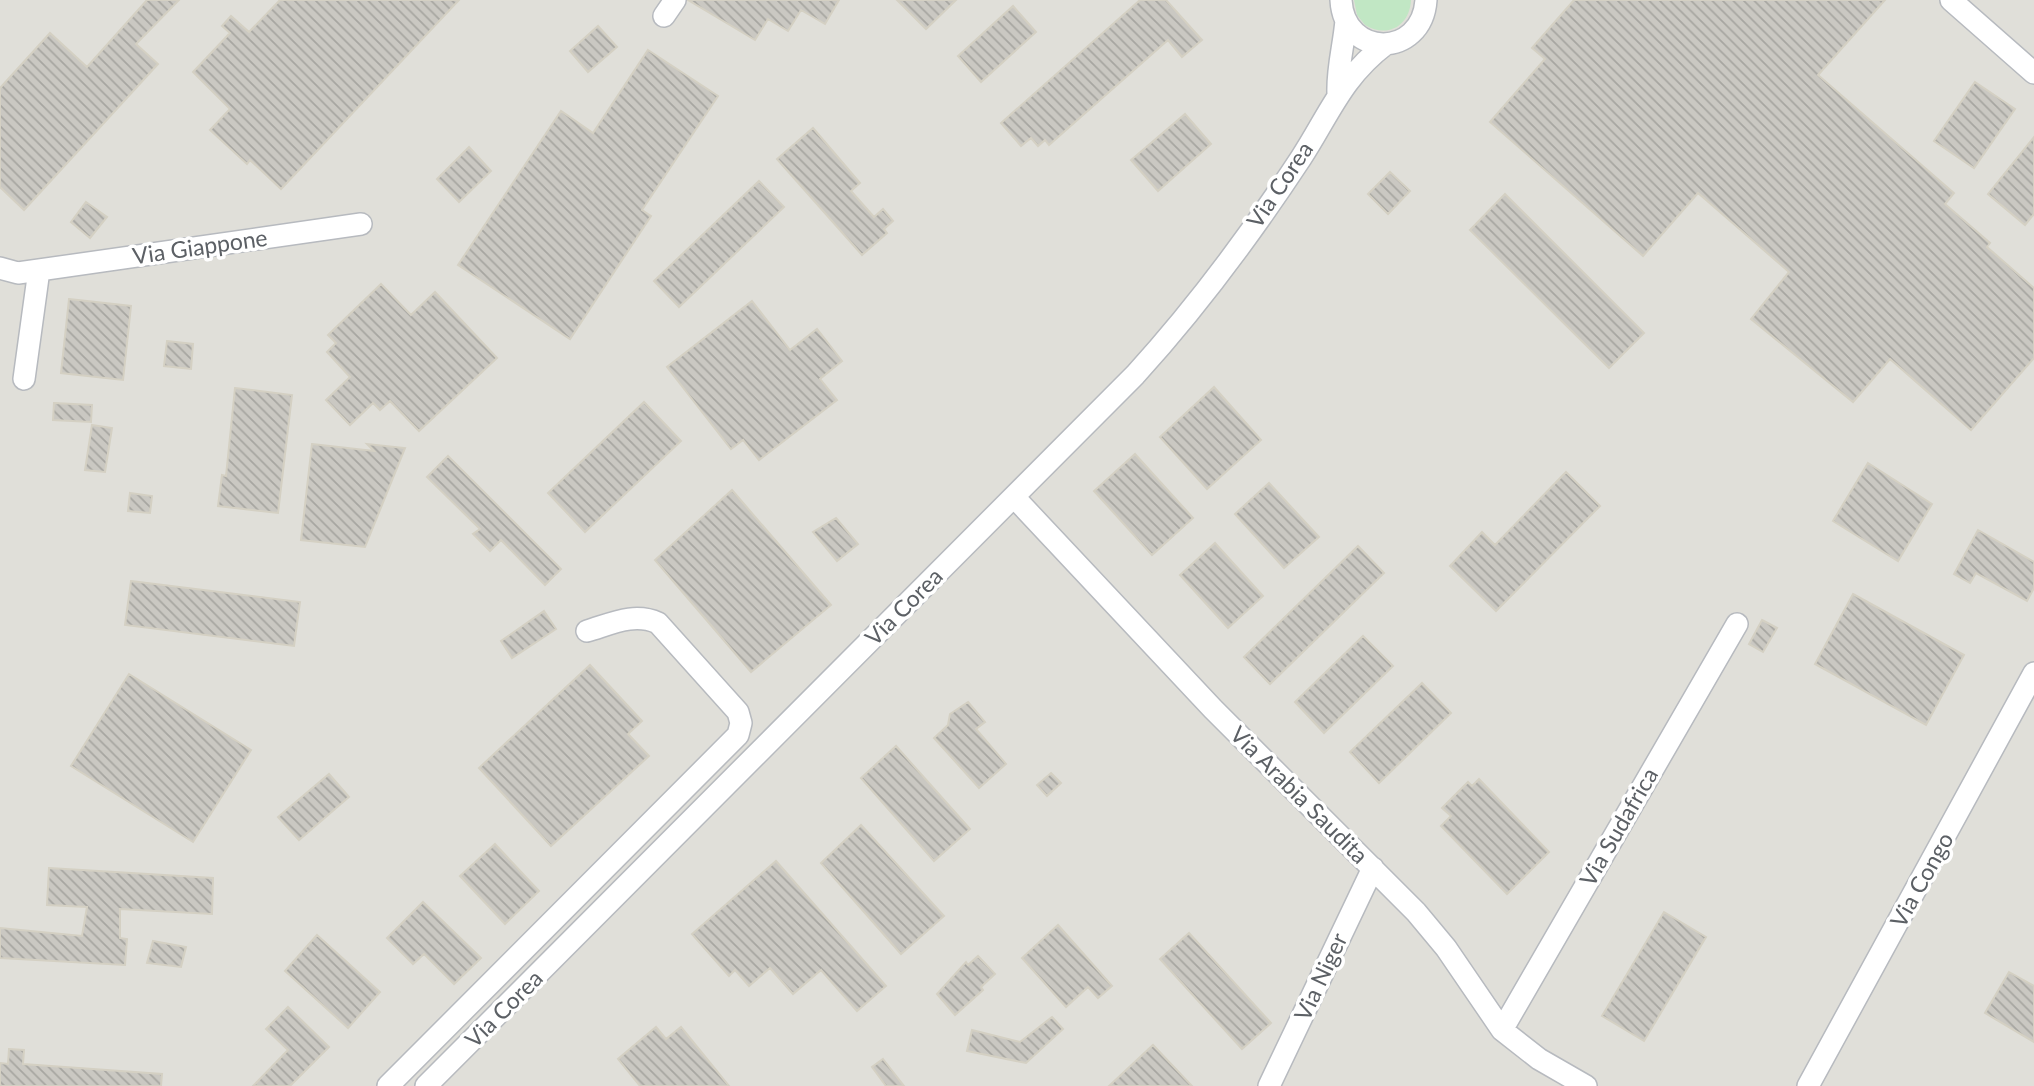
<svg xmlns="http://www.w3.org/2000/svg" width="2034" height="1086" viewBox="0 0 2034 1086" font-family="Lato,sans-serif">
  <defs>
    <pattern id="building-back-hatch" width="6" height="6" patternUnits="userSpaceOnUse" patternTransform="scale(1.75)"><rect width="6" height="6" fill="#cac8c2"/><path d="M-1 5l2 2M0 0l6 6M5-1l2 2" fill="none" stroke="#a7a6a1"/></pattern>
  </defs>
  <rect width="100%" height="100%" fill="#efede5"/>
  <path fill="#e0dfd9" d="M 0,0 L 2034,0 L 2034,1086 L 0,1086 Z"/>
  <path fill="#c1e7c4" d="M 1411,0 C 1410,25 1388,39 1365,25 L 1357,15 L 1354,0 Z"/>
  <path fill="url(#building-back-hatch)" stroke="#d4d0c3" stroke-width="2" d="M 147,0 L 179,0 L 136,44 L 158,64 L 24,210 L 0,187 L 0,88 L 50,33 L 87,67 Z
    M 280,0 L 459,0 L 281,189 L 250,160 L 247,164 L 210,130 L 230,109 L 193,72 L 230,33 L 222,26 L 231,16 L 249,32 Z
    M 688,0 L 839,0 L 825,24 L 801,10 L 788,31 L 768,19 L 755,40 Z
    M 897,0 L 956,0 L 926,29 Z
    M 1140,0 L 1166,0 L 1202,40 L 1182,57 L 1168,40 L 1049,145 L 1045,140 L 1038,146 L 1031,138 L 1021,146 L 1001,123 Z
    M 1574,0 L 1885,0 L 1818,75 L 1954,193 L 1945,204 L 1990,243 L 1987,247 L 2034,288 L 2034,358 L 1971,430 L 1890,359 L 1853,402 L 1751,319 L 1789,272 L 1698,193 L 1643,256 L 1490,122 L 1545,59 L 1532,48 Z
    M 1013,6 L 1036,32 L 981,82 L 958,56 Z
    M 598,26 L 617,47 L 588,72 L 570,51 Z
    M 648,50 L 718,96 L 642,210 L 651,216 L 570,339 L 458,265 L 561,111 L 593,133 Z
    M 1975,82 L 2015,109 L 1974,168 L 1934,141 Z
    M 1185,114 L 1211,144 L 1158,191 L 1131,160 Z
    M 813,128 L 860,183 L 851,191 L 874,217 L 883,209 L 893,221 L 884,229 L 887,233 L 862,255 L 777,159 Z
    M 2034,137 L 2034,214 L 2025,225 L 1988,194 Z
    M 469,147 L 491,171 L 459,202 L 437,179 Z
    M 1390,172 L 1410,191 L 1388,214 L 1368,194 Z
    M 759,181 L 784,207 L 679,307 L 654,281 Z
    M 1505,194 L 1644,333 L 1609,368 L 1470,230 Z
    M 86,202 L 107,217 L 90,238 L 71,222 Z
    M 381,284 L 411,315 L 435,292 L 497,358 L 419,431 L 390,401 L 380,410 L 373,403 L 350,425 L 326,400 L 350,377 L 327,352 L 336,343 L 328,335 Z
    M 69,299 L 131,306 L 123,380 L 61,373 Z
    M 752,301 L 790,350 L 817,329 L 842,361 L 820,379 L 837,400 L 759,460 L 743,440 L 731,449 L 667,367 Z
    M 167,341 L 193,344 L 191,369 L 164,366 Z
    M 1214,387 L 1261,440 L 1207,489 L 1160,437 Z
    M 235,388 L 292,395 L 278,513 L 218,506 L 222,475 L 226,476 Z
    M 644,402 L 681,441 L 585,532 L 548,493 Z
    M 54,403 L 92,405 L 91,422 L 53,420 Z
    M 92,425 L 112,428 L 105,472 L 85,470 Z
    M 312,444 L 374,451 L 367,444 L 405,448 L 365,547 L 301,540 Z
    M 1135,454 L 1193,518 L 1152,555 L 1094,491 Z
    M 448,456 L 561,569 L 545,585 L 501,540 L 490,551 L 473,534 L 480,529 L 427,477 Z
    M 1868,463 L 1932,504 L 1898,561 L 1833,521 Z
    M 1566,472 L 1600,506 L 1496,611 L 1450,566 L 1482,532 L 1495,545 Z
    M 1269,483 L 1319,537 L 1284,568 L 1235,514 Z
    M 732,490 L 831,605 L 751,672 L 655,560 Z
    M 130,493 L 152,496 L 150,513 L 128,511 Z
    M 836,518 L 858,544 L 837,561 L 813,532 Z
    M 1978,530 L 2034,562 L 2034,588 L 2027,601 L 1976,573 L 1970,583 L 1954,574 Z
    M 1215,543 L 1263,596 L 1228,628 L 1180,575 Z
    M 1358,546 L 1384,573 L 1270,684 L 1244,657 Z
    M 131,581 L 300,602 L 294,646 L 125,625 Z
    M 1853,594 L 1964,655 L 1926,725 L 1815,664 Z
    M 544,611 L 556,629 L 512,658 L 501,641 Z
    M 1762,620 L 1777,628 L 1763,652 L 1749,644 Z
    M 1363,636 L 1393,666 L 1324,733 L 1295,702 Z
    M 590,665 L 642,721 L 628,734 L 649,756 L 551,846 L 479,768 Z
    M 129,674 L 251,750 L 193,842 L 71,766 Z
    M 1422,683 L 1451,713 L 1379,783 L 1350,752 Z
    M 968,702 L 985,722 L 976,729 L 1006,764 L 979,788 L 934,738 L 948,725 L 950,714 Z
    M 896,746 L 970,829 L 934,861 L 861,778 Z
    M 1051,773 L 1061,783 L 1047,796 L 1037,785 Z
    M 329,774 L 349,797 L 299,840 L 278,817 Z
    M 1479,779 L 1549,852 L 1507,894 L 1441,826 L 1451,816 L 1442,808 L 1468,782 L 1472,786 Z
    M 861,825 L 944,916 L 901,954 L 821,863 Z
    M 495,844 L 539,891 L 505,924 L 460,876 Z
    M 776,861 L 886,986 L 857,1011 L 821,970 L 793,994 L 770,968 L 749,986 L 735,970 L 729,976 L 692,934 Z
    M 49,868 L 213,878 L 212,914 L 120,909 L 120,938 L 127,939 L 125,965 L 0,958 L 0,928 L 82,936 L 87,907 L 47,905 Z
    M 423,902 L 481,958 L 454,984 L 424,954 L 413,964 L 387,938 Z
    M 1664,912 L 1706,937 L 1644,1041 L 1602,1016 Z
    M 1058,925 L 1112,986 L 1098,998 L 1088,987 L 1066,1007 L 1022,958 Z
    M 1189,933 L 1271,1023 L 1242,1049 L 1160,959 Z
    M 317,935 L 380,992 L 348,1028 L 285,971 Z
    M 153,941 L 186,947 L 181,967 L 147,963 Z
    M 978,956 L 995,974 L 981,987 L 983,990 L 955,1015 L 937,994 L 966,962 L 968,965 Z
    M 2009,972 L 2034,986 L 2034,1042 L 1985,1013 Z
    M 288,1007 L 329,1047 L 290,1086 L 253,1086 L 288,1050 L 266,1029 Z
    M 1052,1017 L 1063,1029 L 1026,1063 L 967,1051 L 972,1030 L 1020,1042 Z
    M 656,1027 L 666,1039 L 681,1027 L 729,1086 L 640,1086 L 618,1059 Z
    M 1153,1045 L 1192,1086 L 1109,1086 Z
    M 9,1049 L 24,1050 L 23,1064 L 162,1074 L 161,1086 L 0,1086 L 0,1063 L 8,1064 Z
    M 883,1059 L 904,1086 L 886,1086 L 872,1067 Z"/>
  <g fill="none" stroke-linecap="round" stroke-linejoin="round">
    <defs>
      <path id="minor" d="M 1341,0 C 1344,58 1422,59 1426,0
        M 1951,0 L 2034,73
        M 664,16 L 675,0
        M 1338,93 C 1337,68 1344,45 1346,20
        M 0,268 L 18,273 L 361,224
        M 24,379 L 39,270
        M 1014,497 L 1213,709 L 1416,912 L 1446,948 L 1502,1030 L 1539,1059 L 1586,1086
        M 1502,1030 L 1737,624
        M 388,1086 L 738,735 L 741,723 L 738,712 L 658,623 C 634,612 611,624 587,631
        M 426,1086 L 1135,375 C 1196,308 1251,234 1301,158 C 1329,115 1342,77 1386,44
        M 1269,1086 L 1373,868
        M 1808,1086 L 2034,673"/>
    </defs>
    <use href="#minor" stroke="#b7babf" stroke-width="24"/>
    <use href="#minor" stroke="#fff" stroke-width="21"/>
  </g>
  <g text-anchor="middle" stroke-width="7" stroke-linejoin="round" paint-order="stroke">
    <g font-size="23" fill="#5c6065" stroke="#fff">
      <text transform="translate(1280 185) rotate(-56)" y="8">Via Corea</text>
      <text transform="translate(200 247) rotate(-8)" y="8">Via Giappone</text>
      <text transform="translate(904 607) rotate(-45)" y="8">Via Corea</text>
      <text transform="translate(1299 795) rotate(45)" y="8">Via Arabia Saudita</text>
      <text transform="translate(1619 827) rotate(-60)" y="8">Via Sudafrica</text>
      <text transform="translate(1922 880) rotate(-61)" y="8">Via Congo</text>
      <text transform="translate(1321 977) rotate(-65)" y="8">Via Niger</text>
      <text transform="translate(504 1009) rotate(-45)" y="8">Via Corea</text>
    </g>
  </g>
</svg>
